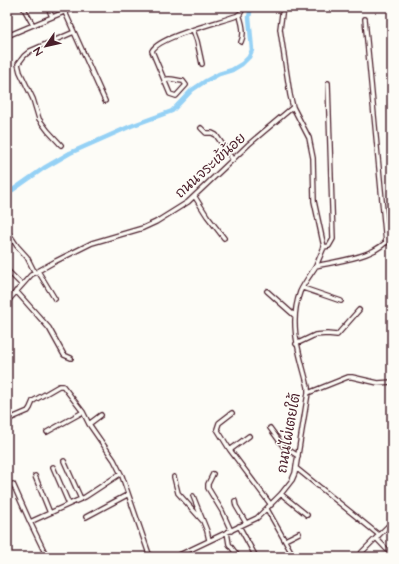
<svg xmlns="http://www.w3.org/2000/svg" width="399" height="564" viewBox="0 0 399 564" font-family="'Architects Daughter','Playpen Sans Thai',sans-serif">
  <rect width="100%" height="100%" fill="#fdfcf7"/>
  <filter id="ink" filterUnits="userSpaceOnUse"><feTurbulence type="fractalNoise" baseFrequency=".025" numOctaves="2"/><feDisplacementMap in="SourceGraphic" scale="8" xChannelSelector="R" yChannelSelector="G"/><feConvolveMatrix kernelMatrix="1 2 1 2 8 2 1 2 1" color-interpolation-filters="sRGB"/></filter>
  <g filter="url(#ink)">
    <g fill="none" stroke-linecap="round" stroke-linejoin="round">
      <path stroke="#95d1f5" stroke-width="4.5" d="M 7,194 L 44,168 L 70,153 L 131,126 L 172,111 L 192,90 L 204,82 L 219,74 L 232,70 L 242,64 L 249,57 L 252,50 L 249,17 L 251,7"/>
      <defs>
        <path id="minor" d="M 23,7 L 33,25
          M 48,7 L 52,17
          M 284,7 L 282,14 L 280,29 L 290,95 L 293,107 L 309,138 L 313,158 L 314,201 L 324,247 L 316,266
          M 65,12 L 105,101
          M 239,14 C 242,22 245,34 241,42
          M 365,19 L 386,243
          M 193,30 L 197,41 L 202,64
          M 7,36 L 76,7
          M 164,80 C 170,77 177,81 183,81 L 186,85 L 176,96 L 170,94 L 152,51 C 158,37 220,22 236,16 L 240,14 L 244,7
          M 201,128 L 206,133 L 212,133 L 216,135 L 233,160
          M 61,145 L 48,131 L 39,119 L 33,99 L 20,72 L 18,64 L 24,56 L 30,51 L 74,32
          M 195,197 L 207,216 L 224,238
          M 7,231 L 17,246 L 27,257 L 35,273
          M 324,247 L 329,246 L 333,239 L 328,83
          M 7,270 L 22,285
          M 38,271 L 55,299
          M 303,288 L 341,301
          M 16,291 L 49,328 L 64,355 L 71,358
          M 267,291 L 295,316
          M 7,302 L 31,275 L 56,261 L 92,243 L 143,228 L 156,222 L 188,202 L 249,144 L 293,107
          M 296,344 L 315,335 L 327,334 L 337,335 L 359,310
          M 308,393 L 348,377 L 352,377 L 378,383 L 392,382
          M 232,413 L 219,423 L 217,429 L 230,450 L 271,505
          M 7,420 L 28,411 L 30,408 L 33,401 L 59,386 L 63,386 L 83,412 L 89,424 L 114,460 L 122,476 L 150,557
          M 89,424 L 101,415
          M 270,428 L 283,446 L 298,456
          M 47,432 L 83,412
          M 230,450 L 249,436
          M 64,461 L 81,499
          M 53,467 L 69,504
          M 296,468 L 379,535
          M 213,474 L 208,484 L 208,488 L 222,511 L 231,531
          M 35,476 L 50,513
          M 174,477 L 178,493 L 202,520
          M 13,484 L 30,522
          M 281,494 L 307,515
          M 193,496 L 207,531 L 209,540
          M 235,501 L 236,506 L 246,523
          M 267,509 L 294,557
          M 86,517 L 127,495
          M 239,526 L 256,557
          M 227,532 L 229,544 L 237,555
          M 376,538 L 392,555
          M 285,540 L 299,533
          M 47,557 L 30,522 L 85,497 L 120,474
          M 175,557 L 257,518 L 281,494 L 292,480 L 295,473 L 308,393 L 308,387 C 300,355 288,325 300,292 C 304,283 311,274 316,266 C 341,260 377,258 392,235
          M 359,557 L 362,552 L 392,522"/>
      </defs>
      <use href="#minor" stroke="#4a1f2b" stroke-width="6"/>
      <use href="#minor" stroke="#fdfcf7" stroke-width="3.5"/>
    </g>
  </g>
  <g text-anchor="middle" stroke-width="3" stroke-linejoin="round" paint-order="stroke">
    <g font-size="14" fill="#4a1f2b" stroke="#fdfcf7">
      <text transform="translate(210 165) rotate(-42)" y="5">ถนนจระเข้น้อย</text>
      <text transform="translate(288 433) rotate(-80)" y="5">ถนนไผ่เตยใต้</text>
    </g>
  </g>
  <rect width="399" height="564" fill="none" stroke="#fdfcf7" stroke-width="24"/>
  <rect x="12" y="12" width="375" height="540" fill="none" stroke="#4a1f2b" stroke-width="1.5" filter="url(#ink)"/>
  <g transform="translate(46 46) rotate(236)" stroke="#fdfcf7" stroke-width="3" paint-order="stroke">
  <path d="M0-3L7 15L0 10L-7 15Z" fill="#4a1f2b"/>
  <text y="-6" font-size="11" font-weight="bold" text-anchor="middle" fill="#4a1f2b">N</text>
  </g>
</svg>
